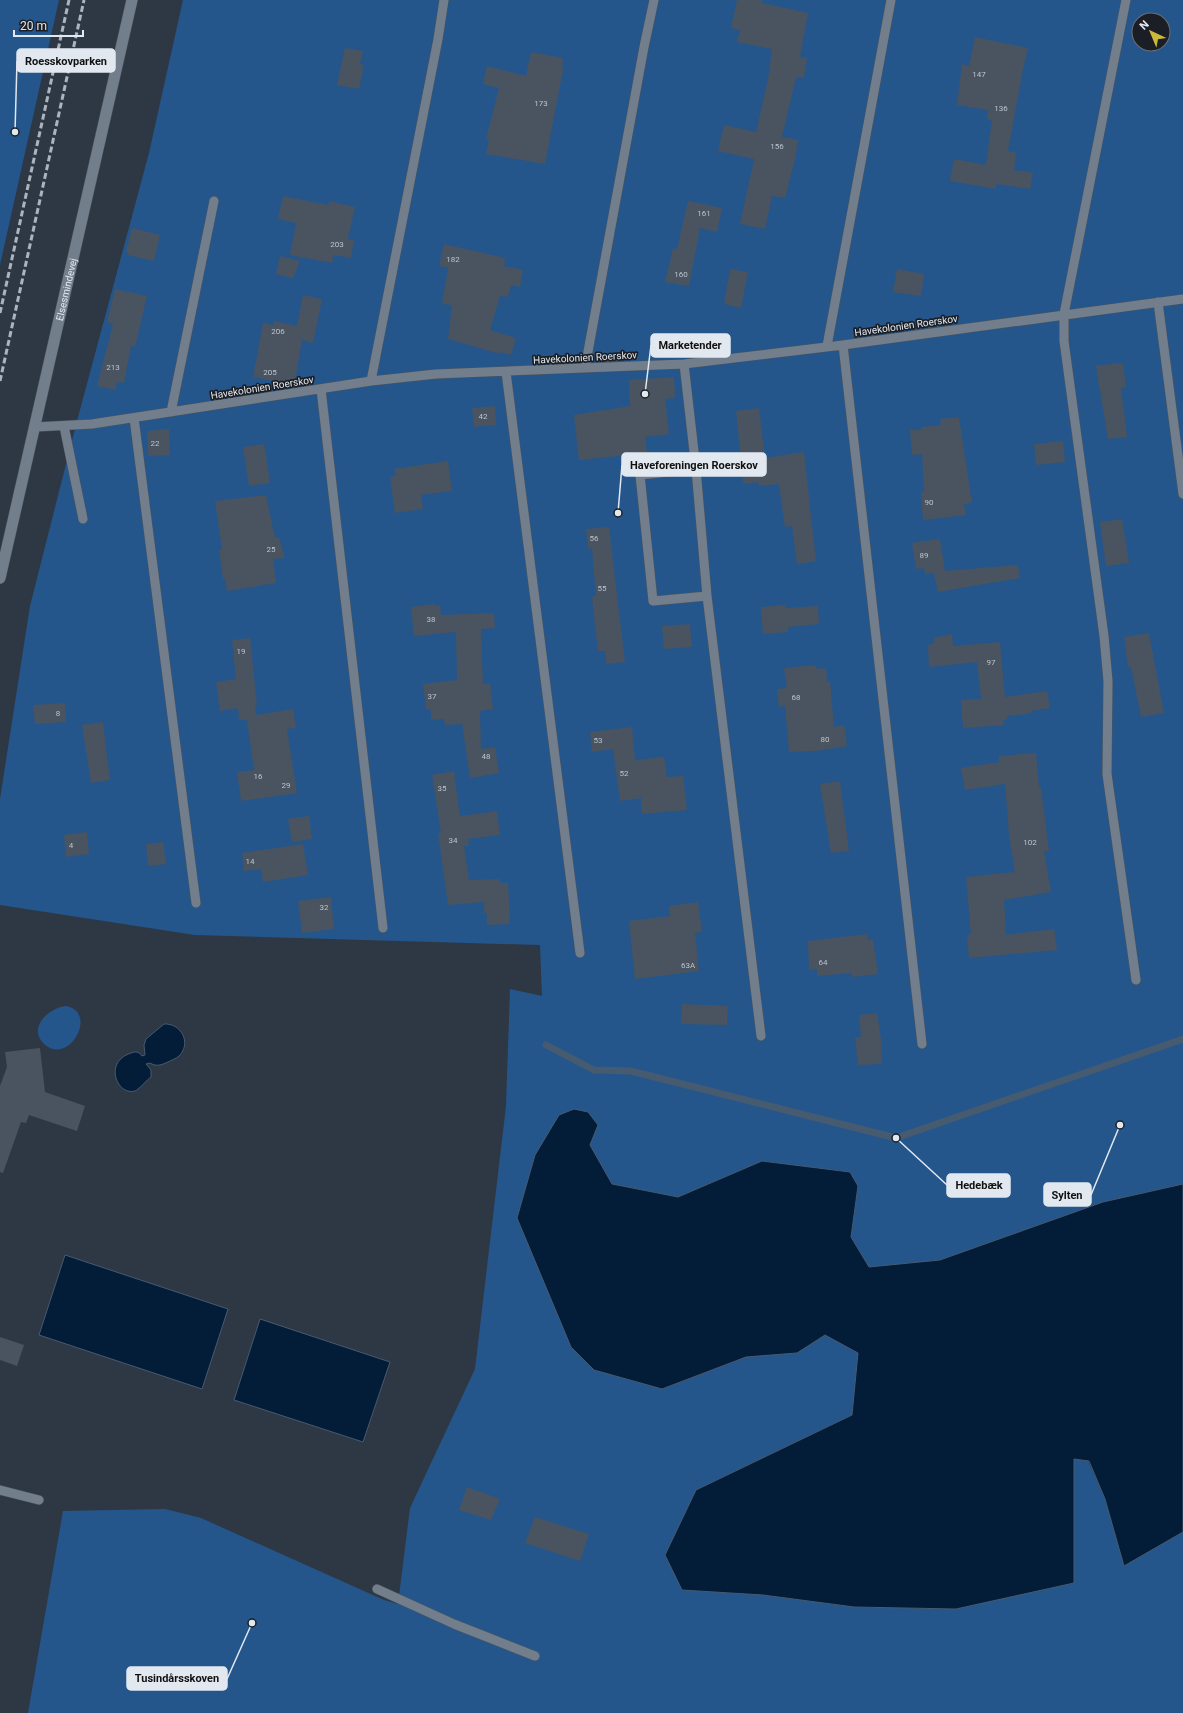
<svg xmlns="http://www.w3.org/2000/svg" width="1183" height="1713" viewBox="0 0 1183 1713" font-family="Roboto,sans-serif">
  <rect width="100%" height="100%" fill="#2e3844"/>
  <path fill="#24568c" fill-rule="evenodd" d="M 0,0 L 59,0 L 0,265 Z
    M 183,0 L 1183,0 L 1183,1184 L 1103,1202 L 940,1260 L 869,1267 L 851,1237 L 858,1186 L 762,1161 L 678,1197 L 612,1184 L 589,1145 L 574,1109 L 662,1389 L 746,1357 L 797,1352 L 825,1335 L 858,1353 L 852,1415 L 696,1490 L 682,1590 L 763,1595 L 854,1607 L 956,1609 L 1074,1583 L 1074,1459 L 1088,1461 L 1105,1499 L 1124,1565 L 1183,1532 L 1183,1713 L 28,1713 L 63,1511 L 165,1509 L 201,1518 L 384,1600 L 398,1604 L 410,1508 L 475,1369 L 506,1106 L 510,989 L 542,996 L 540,945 L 195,935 L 0,905 L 0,799 L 30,606 L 77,421 L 149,153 ZM 1139,20 L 1163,20 L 1163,44 L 1139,44 Z
    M 66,1006 C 99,1012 69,1067 44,1044 C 27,1027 49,1008 66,1006 Z"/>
  <path fill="#031d39" stroke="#465a70" d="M 164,1024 C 181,1023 192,1043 179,1056 C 176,1059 171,1060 168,1062 C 161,1065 157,1067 150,1063 L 146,1064 L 151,1070 L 151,1077 C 147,1080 138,1090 135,1091 C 117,1096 103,1062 131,1053 C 136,1051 139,1052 142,1056 L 145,1055 L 144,1045 L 146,1039 Z
    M 574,1109 L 588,1112 L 598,1125 L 590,1145 L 612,1184 L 678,1197 L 762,1161 L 850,1172 L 858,1186 L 851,1237 L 869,1267 L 940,1260 L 1103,1202 L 1183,1184 L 1183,1532 L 1124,1566 L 1105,1499 L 1089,1461 L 1074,1459 L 1074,1583 L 956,1609 L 854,1607 L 763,1595 L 682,1590 L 665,1555 L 696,1490 L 852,1415 L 858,1353 L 825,1335 L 797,1353 L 746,1357 L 662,1389 L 594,1370 L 571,1347 L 517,1218 L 535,1155 L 559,1115 Z
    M 65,1255 L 228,1309 L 202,1389 L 39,1335 Z
    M 260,1319 L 390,1362 L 363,1442 L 234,1400 Z"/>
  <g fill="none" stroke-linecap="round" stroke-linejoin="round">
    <path stroke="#465a70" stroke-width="7" d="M 546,1045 L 594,1070 L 631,1071 L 896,1138 L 1183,1039"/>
  </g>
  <path fill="#495460" d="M 737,0 L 762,0 L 762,3 L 808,13 L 800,57 L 807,58 L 804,77 L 796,77 L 782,137 L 798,140 L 795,159 L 785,198 L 772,196 L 765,229 L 740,224 L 754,159 L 718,151 L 724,125 L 756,132 L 768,79 L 772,49 L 737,42 L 740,30 L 731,28 Z
    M 975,37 L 1028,48 L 1023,69 L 1008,151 L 1016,152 L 1014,170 L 1033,173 L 1030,189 L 996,184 L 996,189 L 950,181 L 954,159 L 986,165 L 992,120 L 987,119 L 988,110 L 957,105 L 962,64 L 969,66 Z
    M 345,48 L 363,51 L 360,64 L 364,65 L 359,89 L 337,85 Z
    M 531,52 L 563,58 L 562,65 L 564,65 L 545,164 L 486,154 L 489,140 L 486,139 L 499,88 L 483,84 L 487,66 L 526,76 Z
    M 283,196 L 328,205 L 329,201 L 355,207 L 348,239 L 354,240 L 351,258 L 334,255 L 332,263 L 290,255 L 296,223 L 278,219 Z
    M 688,201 L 722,208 L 717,232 L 700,228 L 689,286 L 665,282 L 673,248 L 677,249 Z
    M 132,228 L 160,235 L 154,261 L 128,255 L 128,253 L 126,252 Z
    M 444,244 L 505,258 L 504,266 L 523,270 L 520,287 L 511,285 L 508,297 L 500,296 L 490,330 L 516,338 L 511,355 L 500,352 L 500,354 L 448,339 L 452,305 L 442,304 L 448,268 L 439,266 Z
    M 280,256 L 300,261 L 293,278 L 276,274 Z
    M 730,269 L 748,272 L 741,308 L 724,304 Z
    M 897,269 L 924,274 L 921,296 L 893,292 Z
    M 115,289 L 147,296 L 135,347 L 131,346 L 124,383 L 117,382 L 115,390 L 97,386 L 113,324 L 107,322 Z
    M 303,295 L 322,299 L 313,343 L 302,340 L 295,381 L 285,379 L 285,383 L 253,377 L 263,323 L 273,325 L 274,321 L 297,326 Z
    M 1118,363 L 1123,364 L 1126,387 L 1121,388 L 1127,437 L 1108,439 L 1096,366 Z
    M 674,377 L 675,398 L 665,399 L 669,434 L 645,437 L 647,453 L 579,460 L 574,415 L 630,406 L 629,380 Z
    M 495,406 L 496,425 L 474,427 L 472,408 Z
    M 759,408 L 765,458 L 804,452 L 816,561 L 797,564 L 792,526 L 785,527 L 779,484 L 759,486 L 758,482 L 745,484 L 743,482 L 736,411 Z
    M 959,417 L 972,503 L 964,504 L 966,515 L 923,520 L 921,492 L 924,491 L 922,454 L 912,455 L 910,430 L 921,430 L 921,427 L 941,425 L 940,419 Z
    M 169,429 L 170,455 L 148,456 L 147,431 Z
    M 1063,441 L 1065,462 L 1036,465 L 1034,444 Z
    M 264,444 L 270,483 L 249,486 L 243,447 Z
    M 448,461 L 452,491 L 421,495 L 423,509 L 395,513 L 390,477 L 396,476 L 394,469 Z
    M 266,495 L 275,538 L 279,537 L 285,558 L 273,559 L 276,583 L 227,591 L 225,579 L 223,579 L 219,550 L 222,549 L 215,501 Z
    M 1122,519 L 1129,563 L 1106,566 L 1100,522 Z
    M 609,527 L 625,662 L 606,664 L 605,651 L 598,651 L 592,597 L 596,596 L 592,548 L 588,549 L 586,529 Z
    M 940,539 L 945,571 L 1018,565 L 1020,578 L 938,592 L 934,573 L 925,574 L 924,568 L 916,569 L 912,543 Z
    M 434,604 L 435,606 L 440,605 L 441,615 L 494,613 L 495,628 L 481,629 L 483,684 L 490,683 L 493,709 L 480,711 L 481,749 L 495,747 L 499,773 L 470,778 L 462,724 L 445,725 L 444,719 L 431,720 L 431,710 L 426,709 L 423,684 L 457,680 L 456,632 L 414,636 L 411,607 Z
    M 785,605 L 785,608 L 818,606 L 819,624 L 788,627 L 788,632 L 763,634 L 761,607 Z
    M 690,624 L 692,647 L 664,649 L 662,626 Z
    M 1149,633 L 1164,713 L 1141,717 L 1131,667 L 1128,667 L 1124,637 Z
    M 952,634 L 953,646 L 1000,642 L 1005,697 L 1047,691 L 1050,708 L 1031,711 L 1031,713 L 1007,716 L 1007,719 L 1003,720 L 1004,725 L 963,728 L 961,700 L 981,699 L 977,662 L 929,667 L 928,645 L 934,644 L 934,638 Z
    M 250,638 L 257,706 L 255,706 L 256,715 L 293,709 L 296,728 L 287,729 L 297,793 L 241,801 L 237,772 L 254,770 L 247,720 L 239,720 L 238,708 L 220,711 L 216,682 L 236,679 L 232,640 Z
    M 816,665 L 817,669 L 826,668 L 827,682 L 830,681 L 834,727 L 844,725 L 847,746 L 816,751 L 789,752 L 785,706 L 779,707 L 777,689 L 787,688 L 784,668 Z
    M 65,703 L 66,722 L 35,724 L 33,705 Z
    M 103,722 L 110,780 L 91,783 L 82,725 Z
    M 632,727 L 635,760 L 664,757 L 667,777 L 683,776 L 687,810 L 642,814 L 641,798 L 620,801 L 613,749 L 592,752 L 590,732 Z
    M 1036,753 L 1039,787 L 1041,787 L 1049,851 L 1044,851 L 1051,892 L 1004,900 L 1006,935 L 1054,929 L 1057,950 L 969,958 L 967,935 L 971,934 L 966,877 L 1015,872 L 1009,835 L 1005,784 L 965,790 L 961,768 L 999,762 L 999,756 Z
    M 454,771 L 460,816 L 497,811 L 500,835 L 468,839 L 469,846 L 464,846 L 469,880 L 500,879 L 500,883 L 508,883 L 510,924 L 487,925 L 487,913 L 484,913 L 484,902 L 448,905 L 438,833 L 441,833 L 432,775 Z
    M 840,781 L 849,851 L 831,853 L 820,784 Z
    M 309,816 L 312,839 L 292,842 L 288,819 Z
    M 87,832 L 89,854 L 66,857 L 64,835 Z
    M 163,842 L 166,864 L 148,866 L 146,844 Z
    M 303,844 L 308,875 L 263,882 L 261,869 L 244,871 L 242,853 Z
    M 331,897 L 334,929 L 302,933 L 298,901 Z
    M 698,902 L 702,932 L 695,933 L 699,971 L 635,979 L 629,921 L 670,916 L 669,906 Z
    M 867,934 L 868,940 L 873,939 L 878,974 L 852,977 L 852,973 L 817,976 L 817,969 L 809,970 L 808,941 Z
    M 682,1004 L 728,1006 L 727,1025 L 681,1024 Z
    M 877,1013 L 882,1046 L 881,1046 L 882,1064 L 858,1065 L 855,1037 L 861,1037 L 859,1015 Z
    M 40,1048 L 45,1092 L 85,1106 L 77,1131 L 29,1115 L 26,1123 L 21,1122 L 3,1173 L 0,1172 L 0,1086 L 7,1067 L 5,1052 Z
    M 0,1337 L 24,1345 L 17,1366 L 0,1360 Z
    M 467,1487 L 500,1499 L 491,1520 L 459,1510 Z
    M 535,1517 L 589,1534 L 580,1561 L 525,1543 Z"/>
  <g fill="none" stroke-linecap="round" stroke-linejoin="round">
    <defs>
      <path id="service" d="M 1126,0 L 1064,314 L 1064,341 L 1104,636 L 1108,681 L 1107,774 L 1136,980
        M 1158,302 L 1183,494
        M 843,345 L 922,1044
        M 827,346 L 891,0
        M 684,364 L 696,469 L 707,596 L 761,1036
        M 585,368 L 644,47 L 654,0
        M 506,372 L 580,953
        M 371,381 L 438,39 L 444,0
        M 321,389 L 383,928
        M 171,412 L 214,201
        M 134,418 L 196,903
        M 64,426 L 83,519
        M 35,427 L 92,424 L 371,381 L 436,374 L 684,364 L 843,345 L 1183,299
        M 696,469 L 640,475 L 653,601 L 707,596
        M 0,1490 L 39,1500
        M 377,1589 L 454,1624 L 535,1656"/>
      <g id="minor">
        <path id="s1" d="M 0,578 L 132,0"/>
      </g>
    </defs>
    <use href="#service" stroke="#4b545d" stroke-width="10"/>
    <use href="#minor" stroke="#4b545d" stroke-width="12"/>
    <use href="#service" stroke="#727e8b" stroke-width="9"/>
    <use href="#minor" stroke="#727e8b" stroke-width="11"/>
    <path stroke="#acb4bd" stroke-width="3" stroke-dasharray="6 3" stroke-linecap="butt" d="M 0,313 L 69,0
      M 0,381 L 84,0"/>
  </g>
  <g text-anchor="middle" stroke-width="3.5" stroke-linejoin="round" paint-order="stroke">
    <g font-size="8" fill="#bcc3cc">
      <text x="979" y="77">147</text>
      <text x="541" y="106">173</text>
      <text x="1001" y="111">136</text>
      <text x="777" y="149">156</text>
      <text x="704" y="216">161</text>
      <text x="337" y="247">203</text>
      <text x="453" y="262">182</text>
      <text x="681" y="277">160</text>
      <text x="278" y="334">206</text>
      <text x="113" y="370">213</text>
      <text x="270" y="375">205</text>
      <text x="483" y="419">42</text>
      <text x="155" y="446">22</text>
      <text x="929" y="505">90</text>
      <text x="594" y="541">56</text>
      <text x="271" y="552">25</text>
      <text x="924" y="558">89</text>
      <text x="602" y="591">55</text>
      <text x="431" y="622">38</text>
      <text x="241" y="654">19</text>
      <text x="991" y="665">97</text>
      <text x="432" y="699">37</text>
      <text x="796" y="700">68</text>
      <text x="58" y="716">8</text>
      <text x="825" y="742">80</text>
      <text x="598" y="743">53</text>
      <text x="486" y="759">48</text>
      <text x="624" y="776">52</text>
      <text x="258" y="779">16</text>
      <text x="286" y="788">29</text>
      <text x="442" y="791">35</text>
      <text x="453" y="843">34</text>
      <text x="1030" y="845">102</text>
      <text x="71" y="848">4</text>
      <text x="250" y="864">14</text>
      <text x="324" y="910">32</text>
      <text x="823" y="965">64</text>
      <text x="688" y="968">63A</text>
    </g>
    <g font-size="10" fill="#e2e8f0" stroke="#1b1f25">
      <text dy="4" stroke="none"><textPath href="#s1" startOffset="296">Elsesmindevej</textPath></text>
      <text transform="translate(906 325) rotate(-8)" y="4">Havekolonien Roerskov</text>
      <text transform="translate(585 357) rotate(-3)" y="4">Havekolonien Roerskov</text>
      <text transform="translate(262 387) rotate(-9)" y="4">Havekolonien Roerskov</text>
    </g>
  </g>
  <path fill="none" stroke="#e2e8f0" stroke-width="1.5" d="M15 132L17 61M645 394L651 345M618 513L622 465M896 1138L947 1185M1120 1125L1091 1195M252 1623L227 1679"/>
  <g fill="#e2e8f0" stroke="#1b1f25" stroke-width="1.5">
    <circle cx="15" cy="132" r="4"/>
    <circle cx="645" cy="394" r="4"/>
    <circle cx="618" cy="513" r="4"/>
    <circle cx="896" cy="1138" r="4"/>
    <circle cx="1120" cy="1125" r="4"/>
    <circle cx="252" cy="1623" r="4"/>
  </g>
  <g fill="#e2e8f0" stroke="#e2e8f0" stroke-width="1.5">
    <rect x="17" y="49" width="98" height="23" rx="4"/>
    <rect x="651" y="334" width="79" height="23" rx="4"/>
    <rect x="622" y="453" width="144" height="23" rx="4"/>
    <rect x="947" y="1174" width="63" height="23" rx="4"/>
    <rect x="1044" y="1183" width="47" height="23" rx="4"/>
    <rect x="127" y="1667" width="100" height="23" rx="4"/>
  </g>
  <g font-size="11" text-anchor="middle" font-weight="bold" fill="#111">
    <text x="66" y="65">Roesskovparken</text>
    <text x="690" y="349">Marketender</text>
    <text x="694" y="469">Haveforeningen Roerskov</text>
    <text x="979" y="1189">Hedebæk</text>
    <text x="1067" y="1199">Sylten</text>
    <text x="177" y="1682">Tusindårsskoven</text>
  </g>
  <g transform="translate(1151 32) rotate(316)"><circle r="19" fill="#1b1f25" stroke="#6b6f76"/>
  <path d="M0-3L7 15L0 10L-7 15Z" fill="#c9ba3a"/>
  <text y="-6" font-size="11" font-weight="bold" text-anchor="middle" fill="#e2e8f0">N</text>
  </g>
  <path d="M14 30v6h69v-6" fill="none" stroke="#e2e8f0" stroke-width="2"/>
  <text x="20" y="30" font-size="12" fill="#e2e8f0" stroke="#1b1f25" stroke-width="3" paint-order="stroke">20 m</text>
</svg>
